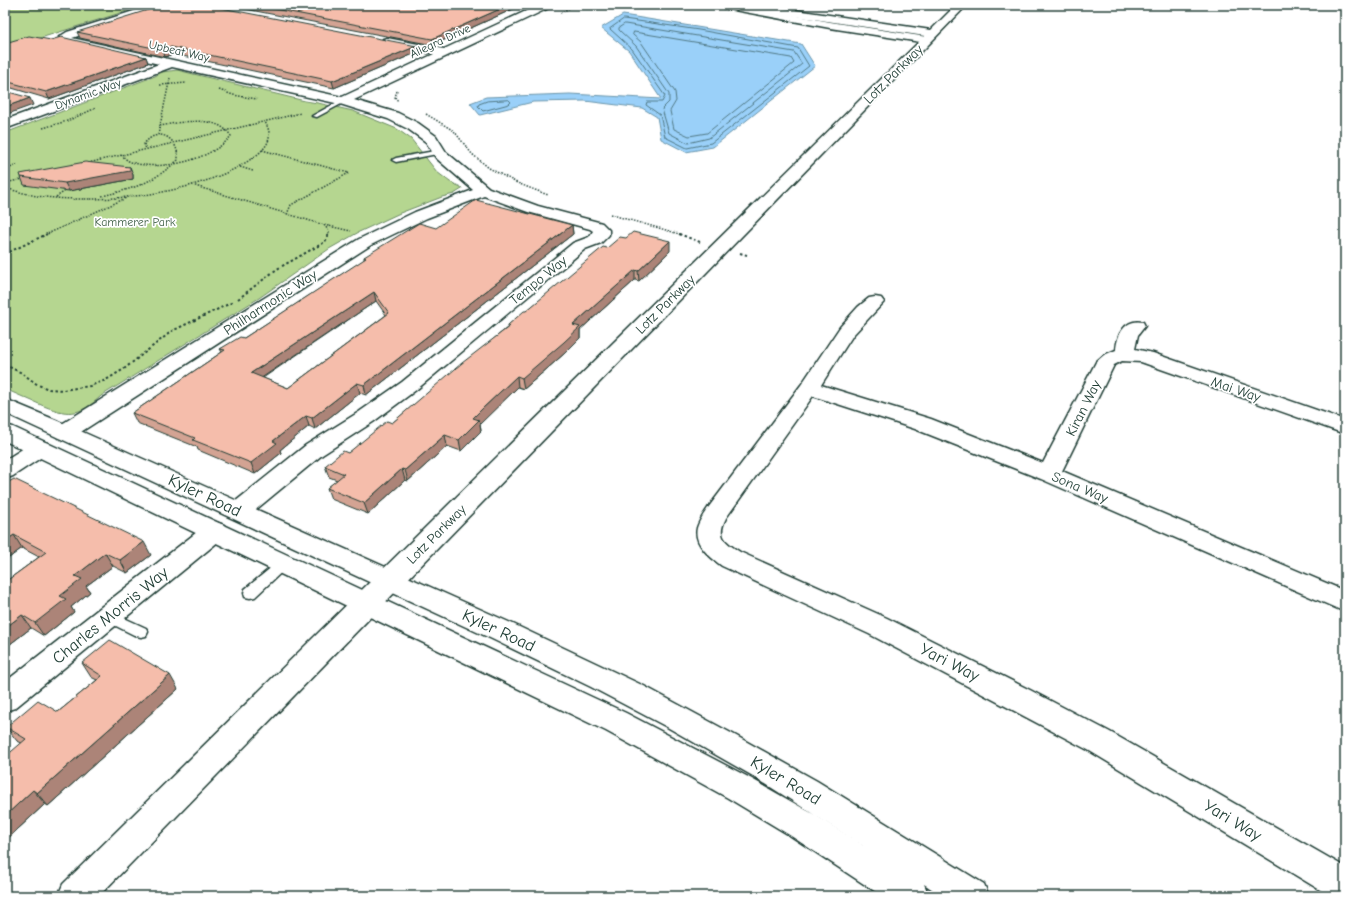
<svg xmlns="http://www.w3.org/2000/svg" width="1350" height="901" viewBox="0 0 1350 901" font-family="'Comic Neue',sans-serif">
  <rect width="100%" height="100%" fill="#fff"/>
  <filter id="ink" filterUnits="userSpaceOnUse"><feTurbulence type="fractalNoise" baseFrequency=".025" numOctaves="2"/><feDisplacementMap in="SourceGraphic" scale="8" xChannelSelector="R" yChannelSelector="G"/><feConvolveMatrix kernelMatrix="1 2 1 2 8 2 1 2 1" color-interpolation-filters="sRGB"/></filter>
  <g filter="url(#ink)">
    <path fill="#b5d690" stroke="#6a8a62" d="M 5,5 L 146,5 L 5,49 Z
      M 177,70 L 305,101 L 318,103 L 353,111 L 397,129 L 411,139 L 437,172 L 450,182 L 461,187 L 462,189 L 454,194 L 442,197 L 400,213 L 359,232 L 329,249 L 259,298 L 101,396 C 79,417 67,416 39,404 C 28,399 16,394 5,389 L 5,133 L 155,76 L 162,72 Z"/>
    <path fill="#9ad0f9" stroke="#6995aa" d="M 623,15 L 801,44 L 815,66 L 713,147 L 686,152 L 661,139 L 657,117 L 642,108 L 585,101 L 533,102 L 480,115 L 470,103 L 486,97 L 570,94 L 661,99 L 629,51 L 601,28 Z"/>
    <g fill="none" stroke-linecap="round" stroke-linejoin="round">
      <path stroke="#507883" stroke-width="1" d="M 624,19 L 699,30 L 798,48 L 809,66 L 711,143 L 687,148 L 665,137 L 660,115 L 646,105 L 647,102 L 662,102 L 665,96 L 632,49 L 610,29 Z
        M 625,24 L 794,52 L 802,64 L 709,138 L 688,143 L 669,133 L 662,109 L 669,102 L 669,94 L 636,46 L 619,30 L 619,28 Z
        M 634,32 L 791,58 L 794,63 L 707,133 L 689,136 L 674,129 L 670,111 L 676,101 L 675,92 L 641,42 L 633,35 Z
        M 509,100 L 511,102 L 509,104 L 483,111 L 478,106 L 479,104 L 487,101 Z"/>
      <defs>
        <path id="service" d="M 343,99 L 345,100 L 345,102 L 317,117 L 312,116 Z
          M 440,150 L 442,151 L 442,153 L 396,162 L 392,160 L 396,158 Z
          M 283,559 L 287,561 L 289,564 L 287,567 L 255,597 L 250,598 L 245,597 L 244,593 L 245,589 L 279,561 Z
          M 109,611 L 146,628 L 148,632 L 146,636 L 141,637 L 136,636 L 104,620 L 102,616 L 104,612 Z"/>
        <path id="minor" d="M 153,5 L 168,5 L 167,7 L 72,38 L 342,97 L 434,54 L 383,43 L 382,41 L 383,39 L 387,38 L 444,49 L 539,5 L 552,5 L 551,7 L 354,100 L 398,113 L 418,123 L 436,136 L 446,152 L 489,188 L 538,206 L 602,223 L 609,230 L 609,235 L 601,243 L 585,249 L 416,390 L 373,422 L 322,455 L 247,517 L 239,519 L 231,517 L 227,511 L 231,505 L 306,445 L 359,412 L 402,382 L 573,243 L 589,237 L 593,231 L 590,229 L 528,212 L 484,196 L 427,218 L 371,245 L 73,437 L 65,439 L 57,437 L 54,432 L 57,427 L 359,239 L 415,212 L 473,190 L 436,158 L 426,142 L 408,129 L 388,119 L 340,104 L 172,67 L 5,129 L 5,120 L 159,64 L 64,42 L 59,37 L 67,32 Z
          M 721,5 L 756,5 L 775,7 L 931,30 L 956,5 L 967,5 L 99,896 L 58,896 L 63,884 L 925,36 L 775,13 L 726,8 Z
          M 875,297 L 881,298 L 884,302 L 853,335 L 821,385 L 931,419 L 1043,463 L 1096,362 L 1104,355 L 1116,350 C 1117,335 1125,318 1143,322 L 1145,326 L 1138,335 L 1135,349 L 1153,353 L 1345,420 L 1345,434 L 1141,362 L 1122,361 L 1114,365 L 1062,471 L 1345,591 L 1345,612 L 1041,479 L 915,429 L 813,396 L 726,518 C 716,537 725,542 740,552 L 887,618 L 1030,690 L 1110,732 L 1345,867 L 1345,896 L 1330,896 L 1088,750 L 869,634 L 722,566 C 711,558 693,544 697,528 C 699,521 704,514 708,508 L 801,385 L 840,327 L 858,307 L 869,298 Z
          M 40,441 L 48,443 L 51,448 L 48,453 L 13,476 L 5,479 L 5,460 L 32,443 Z
          M 215,522 L 224,525 L 227,531 L 224,537 L 15,708 L 5,711 L 5,682 L 206,525 Z"/>
        <path id="tertiary" d="M 718,5 L 739,5 L 830,22 L 927,37 L 932,40 L 927,43 L 830,28 L 723,8 Z
          M 5,399 L 58,421 L 511,623 L 644,686 L 731,733 L 817,781 L 984,884 L 989,896 L 942,896 L 924,884 L 929,896 L 882,896 L 791,836 L 728,798 L 606,731 L 5,441 L 5,425 L 13,427 L 626,713 L 750,778 L 813,814 L 911,876 L 753,776 L 667,727 L 591,687 L 492,639 L 5,413 Z"/>
      </defs>
      <use href="#service" stroke="#1f3d34" stroke-width="3"/>
      <use href="#minor" stroke="#1f3d34" stroke-width="3"/>
      <use href="#tertiary" stroke="#1f3d34" stroke-width="3"/>
      <path stroke="#1f3d34" stroke-width="1.5" stroke-dasharray="1.5 1.5" stroke-linecap="butt" d="M 560,13 L 575,5
        M 160,85 L 187,83
        M 219,90 L 233,95 L 257,99
        M 397,91 L 395,97 L 398,101
        M 426,114 L 454,131 L 472,154 L 489,168 L 517,183 L 548,195
        M 43,128 L 67,121 L 96,108
        M 158,135 L 170,78
        M 262,150 L 349,173 L 291,205 L 287,214
        M 121,155 C 124,157 127,161 131,162 C 160,172 212,160 231,136 C 217,114 181,122 160,126
        M 88,163 L 301,113
        M 240,167 L 253,171
        M 5,170 L 17,165
        M 5,183 L 23,179
        M 192,185 L 324,225 L 351,231
        M 5,188 C 16,191 26,194 37,196 C 100,205 202,195 254,157 C 268,147 274,137 265,122
        M 102,196 C 136,188 152,183 178,160 C 179,139 159,125 144,144 L 146,149
        M 56,197 L 67,190
        M 610,214 C 634,222 658,227 682,235
        M 324,225 L 329,231 L 329,235
        M 45,235 L 126,198"/>
      <path stroke="#1f3d34" stroke-width="2" stroke-dasharray="2.5 2.5" stroke-linecap="butt" d="M 679,234 L 700,242
        M 740,253 L 747,255
        M 5,254 L 47,234
        M 238,299 L 277,269 L 325,242 L 329,234
        M 5,365 L 22,373 L 38,385 L 49,389 L 63,390 L 90,386 L 106,380 L 124,369 L 172,331 L 233,302"/>
      <use href="#service" fill="#fff" fill-rule="evenodd"/>
      <use href="#minor" fill="#fff" fill-rule="evenodd"/>
      <use href="#tertiary" fill="#fff" fill-rule="evenodd"/>
    </g>
    <path fill="#d3a393" stroke="#1f3d34" fill-rule="evenodd" d="M 224,5 L 522,5 L 433,45 Z
      M 77,32 L 417,46 L 418,52 L 334,88 L 173,54 L 165,57 L 80,38 Z
      M 51,40 L 146,57 L 148,63 L 49,99 L 5,86 L 5,43 Z
      M 130,167 L 133,175 L 133,179 L 69,191 L 24,185 L 21,177 Z
      M 572,225 L 573,234 L 366,395 L 360,393 L 315,429 L 309,426 L 280,450 L 281,453 L 255,474 L 198,450 L 197,447 L 137,423 L 132,413 L 222,352 L 220,349 L 244,338 L 364,260 L 364,257 ZM 376,301 L 386,315 L 288,388 L 263,378 Z
      M 607,248 L 670,251 L 639,281 L 635,280 L 580,330 L 580,338 L 565,353 L 524,389 L 518,387 L 485,418 L 480,424 L 481,431 L 461,451 L 447,446 L 408,481 L 405,480 L 368,514 L 331,499 L 327,488 L 337,480 L 329,477 L 325,466 L 348,453 L 392,423 L 508,327 L 508,325 Z
      M 5,484 L 151,555 L 127,573 L 113,566 L 86,586 L 90,592 L 71,607 L 74,612 L 44,636 L 31,628 L 5,648 L 5,582 L 39,557 L 22,548 L 5,561 Z
      M 82,663 L 178,689 L 48,806 L 45,804 L 5,841 L 22,743 L 17,741 L 6,727 L 58,712 L 97,680 L 91,677 Z"/>
    <path fill="#ac8478" stroke="#1f3d34" d="M 509,5 L 522,5 L 433,45 L 432,39 Z
      M 417,46 L 418,52 L 334,88 L 332,81 Z
      M 171,47 L 173,54 L 165,57 L 163,50 Z
      M 146,57 L 148,63 L 49,99 L 46,92 Z
      M 30,98 L 33,105 L 5,115 L 5,107 Z
      M 130,167 L 133,175 L 133,179 L 69,191 L 65,183 Z
      M 572,225 L 573,234 L 366,395 L 364,385 Z
      M 670,241 L 670,251 L 639,281 L 638,271 Z
      M 635,270 L 635,280 L 580,330 L 580,338 L 565,353 L 524,389 L 522,378 L 573,325 Z
      M 374,292 L 376,301 L 254,383 L 251,373 Z
      M 517,376 L 518,387 L 480,424 L 481,431 L 461,451 L 459,440 L 473,418 L 483,408 Z
      M 357,383 L 360,393 L 315,429 L 312,418 Z
      M 306,416 L 309,426 L 280,450 L 281,453 L 255,474 L 251,463 L 273,441 Z
      M 445,435 L 447,446 L 408,481 L 405,470 Z
      M 402,469 L 405,480 L 368,514 L 364,503 Z
      M 14,535 L 22,548 L 5,561 L 5,541 Z
      M 144,542 L 151,555 L 127,573 L 120,560 Z
      M 105,553 L 113,566 L 86,586 L 90,592 L 71,607 L 74,612 L 44,636 L 35,623 L 60,596 L 75,576 Z
      M 22,615 L 31,628 L 5,648 L 5,628 Z
      M 170,675 L 178,689 L 48,806 L 37,793 Z
      M 33,790 L 45,804 L 5,841 L 5,816 Z"/>
    <path fill="#f5bdab" stroke="#1f3d34" fill-rule="evenodd" d="M 164,5 L 206,5 L 417,46 L 332,81 L 171,47 L 163,50 L 77,32 Z
      M 253,5 L 509,5 L 432,39 Z
      M 29,36 L 51,40 L 61,37 L 146,57 L 46,92 L 5,81 L 5,43 Z
      M 5,91 L 30,98 L 5,107 Z
      M 85,162 L 130,167 L 130,171 L 65,183 L 21,177 L 20,174 Z
      M 476,200 L 572,225 L 364,385 L 357,383 L 312,418 L 306,416 L 273,441 L 277,443 L 251,463 L 193,440 L 195,438 L 132,413 L 225,350 L 220,349 L 240,337 L 244,338 L 366,258 L 364,257 L 419,223 L 436,228 ZM 374,292 L 389,313 L 288,388 L 251,373 Z
      M 633,232 L 670,241 L 638,271 L 635,270 L 573,325 L 580,327 L 564,342 L 522,378 L 517,376 L 483,408 L 473,418 L 479,420 L 459,440 L 445,435 L 405,470 L 402,469 L 364,503 L 327,488 L 344,474 L 325,466 L 343,451 L 348,453 L 387,421 L 392,423 L 462,363 L 510,326 L 508,325 L 524,311 L 526,311 L 603,247 L 607,248 L 620,237 L 626,238 Z
      M 14,479 L 144,542 L 120,560 L 105,553 L 75,576 L 82,579 L 60,596 L 66,599 L 35,623 L 22,615 L 5,628 L 5,582 L 46,552 L 14,535 L 5,541 L 5,484 Z
      M 110,640 L 170,675 L 37,793 L 33,790 L 5,816 L 5,757 L 26,739 L 6,727 L 38,700 L 58,712 L 102,676 L 82,663 Z"/>
  </g>
  <g text-anchor="middle" stroke-width="3.5" stroke-linejoin="round" paint-order="stroke">
    <g font-size="12" fill="#1f3d34" stroke="#fff">
      <text transform="translate(440 41) rotate(-25)" y="4">Allegra Drive</text>
      <text transform="translate(179 51) rotate(13)" y="4">Upbeat Way</text>
      <text transform="translate(88 94) rotate(-20)" y="4">Dynamic Way</text>
    </g>
    <g font-size="12" fill="#44634b" stroke="#fff">
      <text x="135" y="226">Kammerer Park</text>
    </g>
    <g font-size="14" fill="#1f3d34" stroke="#fff">
      <text transform="translate(893 74) rotate(-45)" y="5">Lotz Parkway</text>
      <text transform="translate(538 280) rotate(-39)" y="5">Tempo Way</text>
      <text transform="translate(270 302) rotate(-33)" y="5">Philharmonic Way</text>
      <text transform="translate(665 304) rotate(-45)" y="5">Lotz Parkway</text>
      <text transform="translate(1236 389) rotate(19)" y="5">Mai Way</text>
      <text transform="translate(1083 408) rotate(-63)" y="5">Kiran Way</text>
      <text transform="translate(1080 487) rotate(23)" y="5">Sona Way</text>
      <text transform="translate(436 534) rotate(-45)" y="5">Lotz Parkway</text>
    </g>
    <g font-size="17" fill="#1f3d34" stroke="#fff">
      <text transform="translate(205 495) rotate(25)" y="6">Kyler Road</text>
      <text transform="translate(110 615) rotate(-39)" y="6">Charles Morris Way</text>
      <text transform="translate(499 630) rotate(25)" y="6">Kyler Road</text>
      <text transform="translate(950 662) rotate(27)" y="6">Yari Way</text>
      <text transform="translate(786 780) rotate(31)" y="6">Kyler Road</text>
      <text transform="translate(1233 820) rotate(31)" y="6">Yari Way</text>
    </g>
  </g>
  <rect width="1350" height="901" fill="none" stroke="#fff" stroke-width="20"/>
  <rect x="10" y="10" width="1330" height="881" fill="none" stroke="#1f3d34" stroke-width="1.5" filter="url(#ink)"/>
</svg>
